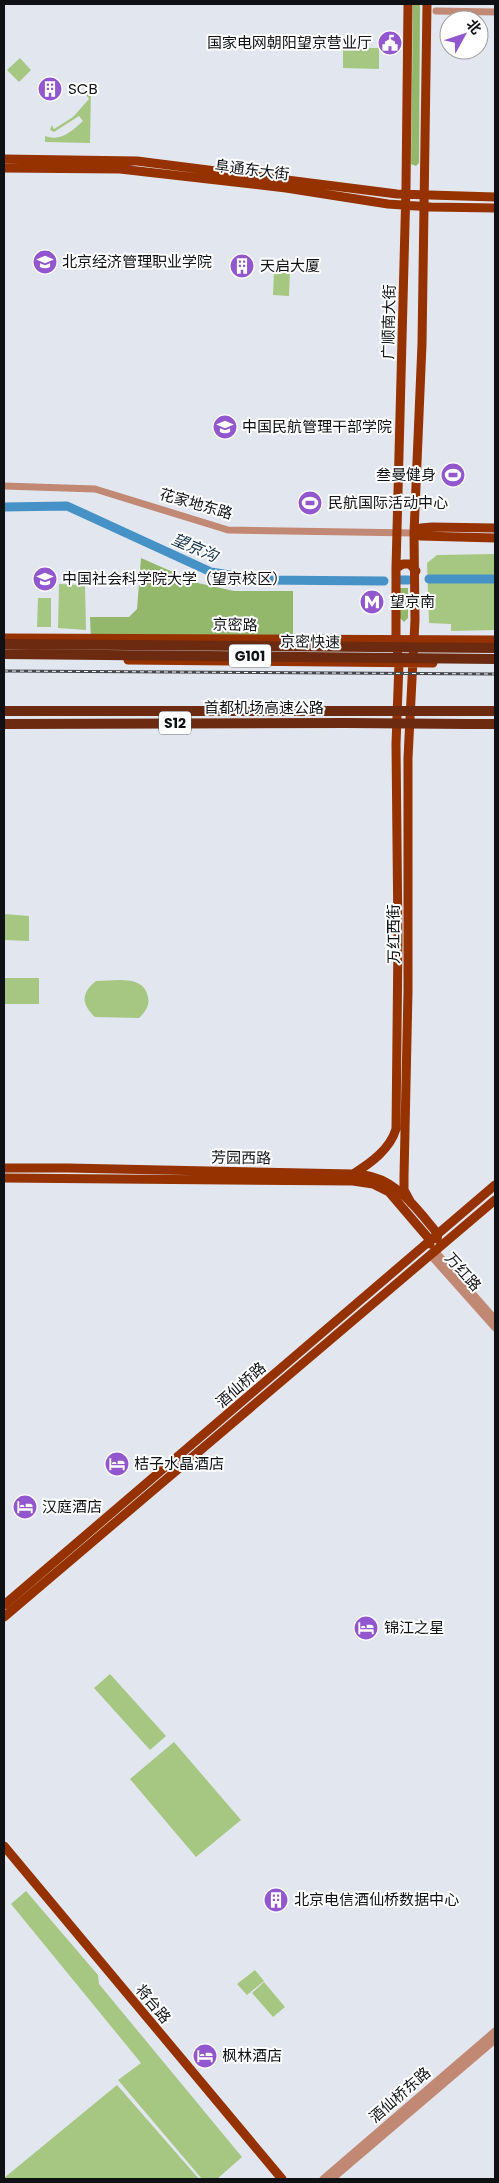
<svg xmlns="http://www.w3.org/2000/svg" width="499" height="2183" viewBox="0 0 499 2183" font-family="Poppins,'Noto Sans SC',sans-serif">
  <rect width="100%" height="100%" fill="#e2e7ef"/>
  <path fill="#a6c782" d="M 343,48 L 379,48 L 379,69 L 343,68 Z
    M 20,58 L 31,70 L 19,82 L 7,70 Z
    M 91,89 L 90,143 L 45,142 L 45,136 C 61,142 72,131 83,121 L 79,116 L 54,132 L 50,130 L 52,125 L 54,129 L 73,117 L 89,99 L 86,95 Z
    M 274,271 L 290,271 L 289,296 L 273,295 Z
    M 495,554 L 495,630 L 451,631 L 451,624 L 429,623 L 427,563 L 437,555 Z
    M 59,584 L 85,585 L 86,630 L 58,628 Z
    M 38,598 L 51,598 L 51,627 L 37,627 Z
    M 4,914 L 29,916 L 29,941 L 4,940 Z
    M 4,978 L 39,978 L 39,1004 L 5,1004 Z
    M 96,981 C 114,981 144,974 148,997 C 150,1006 145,1012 139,1018 L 95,1017 C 81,1004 81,993 96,981 Z
    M 110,1674 L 166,1736 L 150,1750 L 94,1688 Z
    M 174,1742 L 241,1820 L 196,1857 L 130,1779 Z
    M 26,1891 L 98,1975 L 99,1984 L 242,2157 L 217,2179 L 202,2179 L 118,2080 L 141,2063 L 11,1904 Z
    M 255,1970 L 264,1981 L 247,1995 L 237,1984 Z
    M 264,1982 L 285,2007 L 273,2017 L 252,1993 Z
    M 117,2085 L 199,2179 L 4,2179 L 4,2178 Z"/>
  <path fill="#93b86c" d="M 413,4 L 420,4 L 419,163 L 416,166 L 411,164 Z
    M 141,558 L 198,583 L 234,591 L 293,591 L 293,644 L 91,640 L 90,617 L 129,617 L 137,609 Z
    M 400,588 L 408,588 L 408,618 L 404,622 L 400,618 Z"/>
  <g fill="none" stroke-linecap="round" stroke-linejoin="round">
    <path stroke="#4691c6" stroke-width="9" d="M 4,507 L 67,506 L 211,572 L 260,580 L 384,581
      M 429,579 L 495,579
      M 401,580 L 408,580"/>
    <path stroke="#c18874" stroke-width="7" d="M 436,11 L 495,12
      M 4,486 L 95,489 L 228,530 L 414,533
      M 436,1252 L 495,1319
      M 431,1256 L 495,1328
      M 323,2179 L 495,2031
      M 332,2179 L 495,2040"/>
    <path stroke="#963100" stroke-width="9" d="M 4,159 L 137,161 L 397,194 L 495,197
      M 4,168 L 120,169 L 286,188 L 388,204 L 431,207 L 495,208
      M 414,533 L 421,528 L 432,527 L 495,528
      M 414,533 L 421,536 L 495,538
      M 396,568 L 403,564 L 410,564 L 416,571
      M 4,638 L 495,640
      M 128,660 L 433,663
      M 4,1168 L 68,1168 L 353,1174 C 359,1175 366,1175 373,1177 C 400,1184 420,1213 438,1234 L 437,1239
      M 353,1174 C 371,1163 390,1149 396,1129 L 398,939 L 396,744 L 399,663 L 396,641 L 396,568 L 406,187 L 408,4
      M 4,1178 L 353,1181 L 373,1184 L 389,1192 L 430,1240 L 430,1244
      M 411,1203 L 404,1190 L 404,1177 L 408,991 L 408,758 L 415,620 L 414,533 L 422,344 L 427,4
      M 4,1605 L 495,1185
      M 4,1617 L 495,1200
      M 4,1846 L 282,2179"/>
    <path stroke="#6c2a10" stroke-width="10" d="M 4,711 L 345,711
      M 467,711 L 495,711
      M 4,724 L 346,723
      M 469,724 L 495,724"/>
    <defs>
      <path id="rail" d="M 4,671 L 495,674"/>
    </defs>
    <use href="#rail" stroke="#46484d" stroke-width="3"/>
    <use href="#rail" stroke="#fff" stroke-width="1" stroke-dasharray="4" stroke-linecap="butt"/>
    <path stroke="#6c2a10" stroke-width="10" d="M 4,644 L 495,648
      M 4,654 L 495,659
      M 345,711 L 467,711
      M 346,723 L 469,724"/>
  </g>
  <defs>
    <symbol id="civic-disc" viewBox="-11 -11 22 22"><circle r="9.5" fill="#9257cf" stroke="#fff"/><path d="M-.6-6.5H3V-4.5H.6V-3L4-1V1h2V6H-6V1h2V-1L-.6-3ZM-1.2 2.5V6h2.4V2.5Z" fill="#fff"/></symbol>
    <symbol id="building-disc" viewBox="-11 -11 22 22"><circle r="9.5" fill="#9257cf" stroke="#fff"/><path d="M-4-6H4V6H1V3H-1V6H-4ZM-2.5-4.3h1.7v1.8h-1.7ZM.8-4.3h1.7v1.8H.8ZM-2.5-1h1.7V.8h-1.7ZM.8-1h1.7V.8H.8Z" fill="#fff"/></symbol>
    <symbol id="university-disc" viewBox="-11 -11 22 22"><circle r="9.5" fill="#9257cf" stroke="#fff"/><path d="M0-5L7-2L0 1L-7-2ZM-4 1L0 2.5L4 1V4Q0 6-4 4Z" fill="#fff"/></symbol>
    <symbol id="stadium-disc" viewBox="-11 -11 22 22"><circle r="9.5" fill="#9257cf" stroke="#fff"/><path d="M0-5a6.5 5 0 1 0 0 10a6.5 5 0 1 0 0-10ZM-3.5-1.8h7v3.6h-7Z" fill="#fff"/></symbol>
    <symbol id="metro-disc" viewBox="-11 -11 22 22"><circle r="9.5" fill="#9257cf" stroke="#fff"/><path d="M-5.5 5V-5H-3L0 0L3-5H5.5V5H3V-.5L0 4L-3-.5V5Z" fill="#fff"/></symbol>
    <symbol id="hotel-disc" viewBox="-11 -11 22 22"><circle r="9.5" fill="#9257cf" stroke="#fff"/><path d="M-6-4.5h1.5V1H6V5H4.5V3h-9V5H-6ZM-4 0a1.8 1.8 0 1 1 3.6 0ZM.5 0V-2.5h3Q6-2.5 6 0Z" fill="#fff"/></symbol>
  </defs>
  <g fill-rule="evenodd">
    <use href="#civic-disc" x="376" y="29" width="28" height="28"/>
    <use href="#building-disc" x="36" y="75" width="28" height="28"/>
    <use href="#university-disc" x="31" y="248" width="28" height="28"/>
    <use href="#building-disc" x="228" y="252" width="28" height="28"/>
    <use href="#university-disc" x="211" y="413" width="28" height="28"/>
    <use href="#stadium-disc" x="439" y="461" width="28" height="28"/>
    <use href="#stadium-disc" x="296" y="489" width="28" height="28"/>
    <use href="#university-disc" x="31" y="565" width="28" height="28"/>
    <use href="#metro-disc" x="358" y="588" width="28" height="28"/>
    <use href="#hotel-disc" x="103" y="1450" width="28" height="28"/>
    <use href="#hotel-disc" x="11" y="1493" width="28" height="28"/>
    <use href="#hotel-disc" x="352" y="1614" width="28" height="28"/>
    <use href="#building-disc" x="262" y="1886" width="28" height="28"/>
    <use href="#hotel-disc" x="191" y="2042" width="28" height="28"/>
  </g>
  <g text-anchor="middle" stroke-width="4" stroke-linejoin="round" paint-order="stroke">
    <g fill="#fff" stroke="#57585a" stroke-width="1">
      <rect x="229" y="644.5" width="42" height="23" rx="4"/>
      <rect x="159" y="711.5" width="32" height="23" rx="4"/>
    </g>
    <g font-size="14" font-weight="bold" fill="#0f1114">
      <text x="250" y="661">G101</text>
      <text x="175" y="728">S12</text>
    </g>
    <g font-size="15" fill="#0f1114" stroke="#fff" text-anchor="start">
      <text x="372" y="48" text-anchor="end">国家电网朝阳望京营业厅</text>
      <text x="68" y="94">SCB</text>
      <text x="62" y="267">北京经济管理职业学院</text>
      <text x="260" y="271">天启大厦</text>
      <text x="242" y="432">中国民航管理干部学院</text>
      <text x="436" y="480" text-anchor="end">叁曼健身</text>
      <text x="328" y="508">民航国际活动中心</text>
      <text x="62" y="584">中国社会科学院大学（望京校区）</text>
      <text x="390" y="607">望京南</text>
      <text x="134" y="1469">桔子水晶酒店</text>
      <text x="42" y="1512">汉庭酒店</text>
      <text x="384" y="1633">锦江之星</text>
      <text x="294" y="1905">北京电信酒仙桥数据中心</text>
      <text x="222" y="2061">枫林酒店</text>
    </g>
    <g font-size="15" fill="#0f1114" stroke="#fff">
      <text transform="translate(252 170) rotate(7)" y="5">阜通东大街</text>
      <text transform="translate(389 322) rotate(-89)" y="5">广顺南大街</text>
      <text transform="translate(196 504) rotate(16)" y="5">花家地东路</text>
      <text transform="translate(235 625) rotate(1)" y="5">京密路</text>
      <text transform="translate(310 642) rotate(1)" y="5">京密快速</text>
      <text x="264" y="713">首都机场高速公路</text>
      <text transform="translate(394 934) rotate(-90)" y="5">万红西街</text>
      <text transform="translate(241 1158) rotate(1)" y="5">芳园西路</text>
      <text transform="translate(463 1272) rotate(48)" y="5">万红路</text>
      <text transform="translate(241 1385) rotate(-41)" y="5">酒仙桥路</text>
      <text transform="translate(153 2004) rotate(50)" y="5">将台路</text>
      <text transform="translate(400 2095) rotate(-41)" y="5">酒仙桥东路</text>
    </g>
    <g font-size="16" font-style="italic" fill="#0f3046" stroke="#fff">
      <text transform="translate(195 547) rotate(23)" y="6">望京沟</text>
    </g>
  </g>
  <rect width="499" height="2183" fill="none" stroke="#0f1114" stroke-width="10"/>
  <g transform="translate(464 35) rotate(50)"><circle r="24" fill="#ffffff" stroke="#9fa0a1"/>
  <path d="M0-4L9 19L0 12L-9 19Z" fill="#9257cf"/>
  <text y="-8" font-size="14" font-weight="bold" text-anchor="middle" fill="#0f1114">北</text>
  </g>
</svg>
